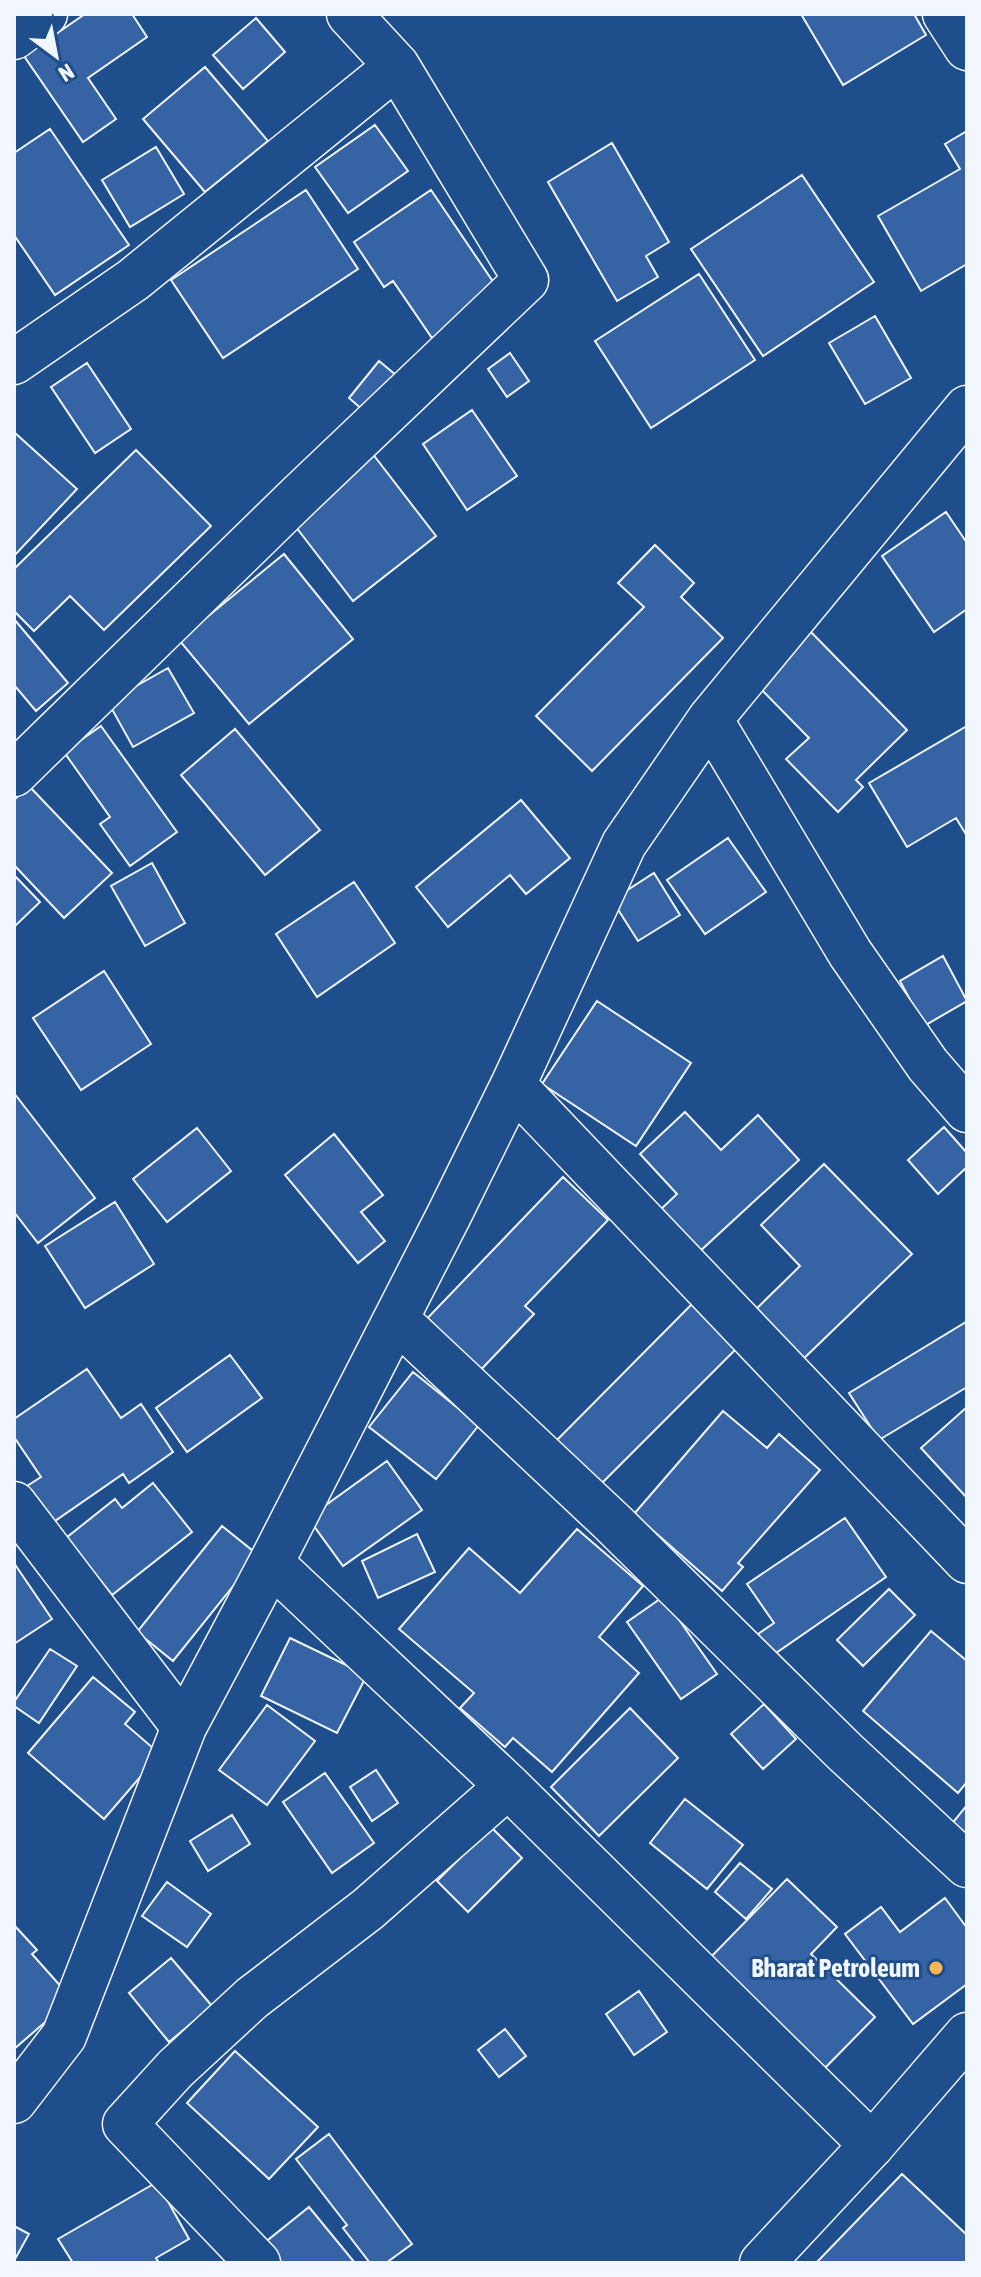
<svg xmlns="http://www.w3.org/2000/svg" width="981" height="2277" viewBox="0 0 981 2277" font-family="'Asap Condensed',sans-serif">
  <rect width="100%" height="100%" fill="#1f4e8c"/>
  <path fill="#3563a3" stroke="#f2f6ff" stroke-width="2" d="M 85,14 L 132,14 L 147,37 L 88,78 L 116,119 L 83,142 L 24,56 Z
    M 801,14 L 914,14 L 926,35 L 843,85 Z
    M 256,18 L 285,52 L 243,89 L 213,55 Z
    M 205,67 L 268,141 L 205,192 L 143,119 Z
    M 375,125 L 408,171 L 348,213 L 315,167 Z
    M 50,129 L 129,245 L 55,295 L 14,235 L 14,153 Z
    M 967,131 L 967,264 L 921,291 L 878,216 L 960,169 L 945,144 Z
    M 612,143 L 669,242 L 646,256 L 658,277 L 617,301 L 548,182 Z
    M 156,147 L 184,194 L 130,227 L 102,180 Z
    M 802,175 L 874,282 L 763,356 L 691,249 Z
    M 306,190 L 358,269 L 223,358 L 171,280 Z
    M 431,190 L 500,292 L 432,338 L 393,281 L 384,287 L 354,242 Z
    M 699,274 L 755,360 L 651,428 L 595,341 Z
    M 875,316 L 911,378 L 865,404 L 829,343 Z
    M 510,353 L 529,381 L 507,397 L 488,369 Z
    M 379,361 L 403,381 L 372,418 L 349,398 Z
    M 87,363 L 131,429 L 95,453 L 51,387 Z
    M 472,410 L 517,476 L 467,510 L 423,444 Z
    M 14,432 L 77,489 L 14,556 Z
    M 136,450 L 211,526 L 104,630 L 70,596 L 34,631 L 14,611 L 14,569 Z
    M 372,453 L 436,536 L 353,601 L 289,518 Z
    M 946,512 L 967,543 L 967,609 L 934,632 L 882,556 Z
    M 655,545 L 694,583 L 681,597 L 723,638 L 592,771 L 536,716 L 644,607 L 618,583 Z
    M 284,554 L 353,639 L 249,724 L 179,640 Z
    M 14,619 L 68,683 L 36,711 L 14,685 Z
    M 807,628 L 907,730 L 856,780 L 863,787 L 838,812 L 786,759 L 809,738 L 753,681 Z
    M 168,668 L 194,713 L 133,747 L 108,702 Z
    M 101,726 L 177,832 L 130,866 L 100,824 L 110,817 L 64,752 Z
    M 967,726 L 967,836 L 956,818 L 907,847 L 869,783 Z
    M 235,729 L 320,830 L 265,875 L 181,775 Z
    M 29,786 L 112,873 L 64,918 L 14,865 L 14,800 Z
    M 521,800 L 570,858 L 526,894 L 510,875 L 448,927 L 416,887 Z
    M 728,838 L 766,892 L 705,934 L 667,880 Z
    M 152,863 L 185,923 L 145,946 L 111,886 Z
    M 654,873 L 680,915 L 638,941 L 612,900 Z
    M 14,875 L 40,902 L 14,927 Z
    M 354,882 L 395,943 L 317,997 L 276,934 Z
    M 943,956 L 967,1001 L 924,1026 L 900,981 Z
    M 104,971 L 151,1044 L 81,1090 L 33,1018 Z
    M 597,1001 L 691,1063 L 636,1146 L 542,1084 Z
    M 14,1093 L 95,1198 L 38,1243 L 14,1212 Z
    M 685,1112 L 721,1150 L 758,1115 L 799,1160 L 698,1253 L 659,1211 L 677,1194 L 640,1154 Z
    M 944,1127 L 967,1153 L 967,1167 L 938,1194 L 908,1160 Z
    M 197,1128 L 231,1171 L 167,1222 L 133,1179 Z
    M 334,1134 L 383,1195 L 361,1212 L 385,1241 L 358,1263 L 285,1175 Z
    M 824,1164 L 912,1254 L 797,1365 L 749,1316 L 800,1266 L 761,1225 Z
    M 563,1177 L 608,1220 L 525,1306 L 534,1314 L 473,1378 L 419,1327 Z
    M 115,1202 L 154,1264 L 85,1308 L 45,1246 Z
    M 697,1299 L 742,1343 L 600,1485 L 556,1441 Z
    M 966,1322 L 967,1387 L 879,1440 L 849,1393 Z
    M 230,1355 L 262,1398 L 187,1452 L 156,1408 Z
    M 87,1369 L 121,1418 L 141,1404 L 173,1452 L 129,1483 L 123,1474 L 52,1523 L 27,1486 L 41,1477 L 14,1437 L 14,1419 Z
    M 413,1372 L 479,1425 L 436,1479 L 369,1427 Z
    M 967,1407 L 967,1498 L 921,1448 Z
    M 723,1411 L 767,1448 L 779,1434 L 820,1470 L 738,1563 L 743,1567 L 722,1591 L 634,1514 Z
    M 387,1461 L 422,1510 L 343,1566 L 308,1518 Z
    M 153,1483 L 192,1532 L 112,1595 L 66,1538 L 115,1499 L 122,1508 Z
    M 845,1518 L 886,1577 L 773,1655 L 758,1634 L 774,1623 L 747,1584 Z
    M 222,1526 L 258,1555 L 173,1661 L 137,1632 Z
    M 577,1529 L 643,1586 L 599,1637 L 639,1673 L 552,1772 L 513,1738 L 505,1747 L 460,1708 L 474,1693 L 399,1629 L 469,1548 L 520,1593 Z
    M 417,1534 L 435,1572 L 378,1598 L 362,1561 Z
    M 14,1563 L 52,1619 L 14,1644 Z
    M 889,1589 L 915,1615 L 863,1666 L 837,1640 Z
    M 663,1597 L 717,1674 L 681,1699 L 627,1622 Z
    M 931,1631 L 967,1661 L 967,1782 L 958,1793 L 863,1711 Z
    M 290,1638 L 367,1675 L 337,1733 L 261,1696 Z
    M 50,1649 L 77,1666 L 39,1723 L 14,1706 L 14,1702 Z
    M 93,1677 L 135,1712 L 125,1724 L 160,1754 L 104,1819 L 28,1753 Z
    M 764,1704 L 796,1739 L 763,1769 L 731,1734 Z
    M 267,1705 L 315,1741 L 267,1805 L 219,1770 Z
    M 630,1708 L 678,1758 L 599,1836 L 551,1787 Z
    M 376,1770 L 398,1803 L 372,1821 L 350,1787 Z
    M 325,1773 L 374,1843 L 332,1873 L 283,1802 Z
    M 685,1799 L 743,1845 L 707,1889 L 650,1843 Z
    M 967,1805 L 967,1856 L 942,1836 Z
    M 232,1815 L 250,1844 L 208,1871 L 190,1841 Z
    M 491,1827 L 522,1858 L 468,1912 L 437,1881 Z
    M 740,1863 L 772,1889 L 746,1919 L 715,1892 Z
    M 787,1879 L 837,1927 L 811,1954 L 875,2017 L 822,2071 L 707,1961 Z
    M 167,1882 L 211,1914 L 187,1947 L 142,1916 Z
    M 945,1898 L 967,1928 L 967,1984 L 913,2024 L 845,1934 L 881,1907 L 900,1932 Z
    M 14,1925 L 37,1950 L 32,1954 L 72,1999 L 14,2049 Z
    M 171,1958 L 212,2006 L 169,2042 L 129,1993 Z
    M 639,1991 L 667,2032 L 634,2055 L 606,2014 Z
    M 505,2029 L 526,2056 L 499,2077 L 478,2050 Z
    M 235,2051 L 318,2127 L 269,2179 L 187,2103 Z
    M 329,2134 L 412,2244 L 386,2263 L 370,2263 L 343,2228 L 347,2225 L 296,2159 Z
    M 902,2174 L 967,2235 L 967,2263 L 816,2263 Z
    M 157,2182 L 189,2239 L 156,2258 L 159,2263 L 73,2263 L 58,2239 Z
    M 309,2207 L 355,2263 L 279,2263 L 263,2244 Z
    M 14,2226 L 29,2234 L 14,2261 Z"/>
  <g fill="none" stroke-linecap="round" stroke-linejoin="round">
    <defs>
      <path id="minor" d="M 945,14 L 967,48
        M 14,37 L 45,14
        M 14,362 L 133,280 L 397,66
        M 710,719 L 850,953 L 928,1065 L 967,1110
        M 14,774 L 299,496 L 526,280 L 397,66 L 349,14
        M 513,1085 L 967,1561
        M 396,1319 L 613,1523 L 845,1752 L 967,1865
        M 14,1504 L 184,1727
        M 271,1563 L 508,1786 L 872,2145
        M 14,2101 L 64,2036 L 184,1727 L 271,1563 L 449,1215 L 513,1085 L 624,844 L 710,719 L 967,408
        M 258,2263 L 125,2124 L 175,2069 L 252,1998 L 368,1909 L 508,1786"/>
      <path id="primary" d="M 762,2263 L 872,2145 L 967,2035"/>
    </defs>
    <use href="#minor" stroke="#f2f6ff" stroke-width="47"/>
    <use href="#primary" stroke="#f2f6ff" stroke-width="47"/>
    <use href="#minor" stroke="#1f4e8c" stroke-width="44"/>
    <use href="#primary" stroke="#1f4e8c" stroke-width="44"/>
  </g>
  <circle fill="#ffb74d" stroke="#1f4e8c" stroke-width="3" cx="936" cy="1968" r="8"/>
  <g text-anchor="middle" stroke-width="6" stroke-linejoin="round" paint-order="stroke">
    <g font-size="26" font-weight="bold" fill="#f2f6ff" stroke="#1f4e8c" text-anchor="end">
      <text x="920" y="1977">Bharat Petroleum</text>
    </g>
  </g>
  <rect width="981" height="2277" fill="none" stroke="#f2f6ff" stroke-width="32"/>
  <g transform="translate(56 56) rotate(148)" stroke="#1f4e8c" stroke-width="6" paint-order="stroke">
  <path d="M0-6L14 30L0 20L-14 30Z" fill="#f2f6ff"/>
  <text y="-12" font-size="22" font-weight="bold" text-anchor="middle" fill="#f2f6ff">N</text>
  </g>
</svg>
